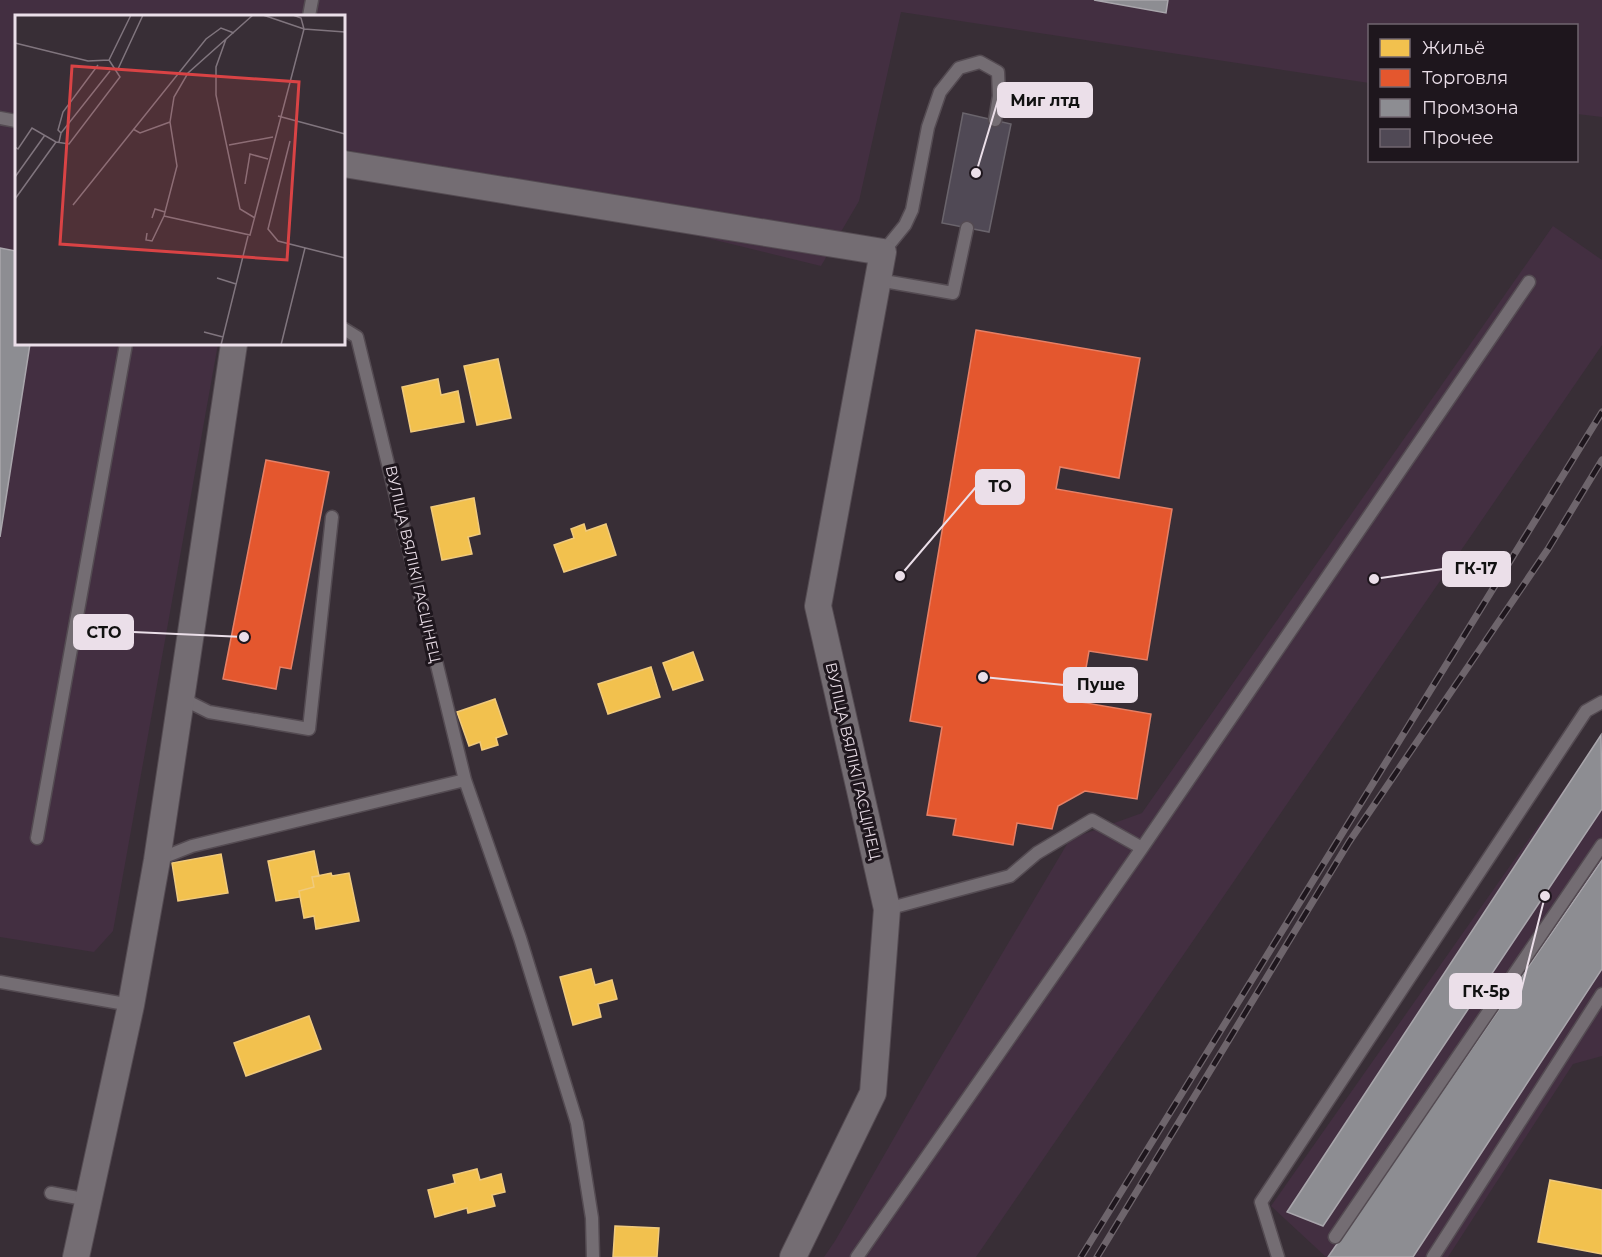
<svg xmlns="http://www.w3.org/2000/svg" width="1602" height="1257" viewBox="0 0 1602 1257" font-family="Montserrat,sans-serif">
  <rect width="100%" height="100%" fill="#382e36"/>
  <path fill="#432f41" d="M 0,0 L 1602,0 L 1602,117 L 1577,114 L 1576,26 L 1370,26 L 1369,83 L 901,12 L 859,201 L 821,266 L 344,149 L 344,16 L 16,16 L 16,344 L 218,344 L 113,931 L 94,952 L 0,937 Z
    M 1553,226 L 1602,260 L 1602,345 L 976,1257 L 824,1257 L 835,1241 L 926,1082 L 1070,839 L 1142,813 Z
    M 1602,735 L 1602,1056 L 1573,1064 L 1448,1257 L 1326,1257 L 1271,1206 Z"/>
  <path fill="#f2c14e" stroke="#f0ca7c" stroke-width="1.5" d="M 498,359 L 511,418 L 477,425 L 464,366 Z
    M 438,379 L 441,395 L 458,391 L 464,422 L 411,432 L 402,387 Z
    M 474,498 L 480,534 L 468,537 L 472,554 L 442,560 L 431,507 Z
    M 584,524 L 586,531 L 606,524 L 616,555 L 564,572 L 554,545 L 574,538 L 571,529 Z
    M 693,652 L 703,680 L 673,690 L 663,663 Z
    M 651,667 L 660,697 L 608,714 L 598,684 Z
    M 495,699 L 507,734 L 496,738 L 498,745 L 482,750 L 480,742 L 469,746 L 457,712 Z
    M 314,851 L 319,876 L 312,877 L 314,887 L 299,891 L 300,897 L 276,901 L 268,861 Z
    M 221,854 L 228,893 L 178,901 L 172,863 Z
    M 331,873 L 332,876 L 349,873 L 359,921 L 316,929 L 314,916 L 304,918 L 299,891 L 314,887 L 312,877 Z
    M 591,969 L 595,985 L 612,980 L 617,999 L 598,1004 L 601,1017 L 573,1025 L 560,977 Z
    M 309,1016 L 321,1049 L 246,1076 L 234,1043 Z
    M 477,1169 L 480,1180 L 501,1174 L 505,1192 L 492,1195 L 495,1206 L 468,1213 L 467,1208 L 435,1217 L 428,1190 L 455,1183 L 453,1175 Z
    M 1550,1180 L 1602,1190 L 1602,1254 L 1538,1242 Z
    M 615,1226 L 659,1228 L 657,1257 L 613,1257 Z"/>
  <path fill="#e4572e" stroke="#e68066" stroke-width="1.5" d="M 976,330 L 1140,358 L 1119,478 L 1060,467 L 1056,489 L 1172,509 L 1147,660 L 1089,651 L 1080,702 L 1151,714 L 1137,799 L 1085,791 L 1058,806 L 1052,829 L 1017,823 L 1013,845 L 953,835 L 956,819 L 927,815 L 942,727 L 910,721 Z
    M 266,460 L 329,472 L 291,669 L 280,667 L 276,689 L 223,679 Z"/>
  <path fill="#8d8d92" stroke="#a9a6ac" stroke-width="1.5" d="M 1094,0 L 1168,0 L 1166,13 Z
    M 0,248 L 16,251 L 16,344 L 30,344 L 0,537 Z
    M 1601,735 L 1602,809 L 1323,1226 L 1287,1212 Z
    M 1602,860 L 1602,969 L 1413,1257 L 1328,1257 Z"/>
  <path fill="#504955" stroke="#6a646c" stroke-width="1.5" d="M 963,113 L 1011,124 L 989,232 L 942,223 Z"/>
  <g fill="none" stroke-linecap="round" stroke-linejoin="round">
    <defs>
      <path id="lane" d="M 309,16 L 312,0
        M 0,118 L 16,121
        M 883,252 L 905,225 L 912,210 L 928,127 L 940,92 L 959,68 L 980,62 L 998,72 L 999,96 L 995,120
        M 878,280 L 953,293 L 967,228
        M 344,329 L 357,337 L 465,780 L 520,938 L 577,1123 L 592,1218 L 593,1257
        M 181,698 L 209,712 L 309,729 L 332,517
        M 37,838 L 126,344
        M 157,860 L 192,846 L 465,780
        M 887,909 L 1010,876 L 1037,853 L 1092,820 L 1142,848
        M 0,982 L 131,1005
        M 51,1193 L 89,1200
        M 1335,1237 L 1602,845
        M 857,1257 L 1142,848 L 1529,282
        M 1278,1257 L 1261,1202 L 1586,711 L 1602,702
        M 1433,1257 L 1602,994"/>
      <path id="street" d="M 344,164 L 883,252 L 818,606 L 887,909 L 873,1093 L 793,1257
        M 76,1257 L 131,1005 L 157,860 L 234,344"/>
    </defs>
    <use href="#lane" stroke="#544b52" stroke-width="15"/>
    <use href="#street" stroke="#544b52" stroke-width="28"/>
    <use href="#lane" stroke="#746d73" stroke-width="12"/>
    <use href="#street" stroke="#746d73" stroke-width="26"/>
    <defs>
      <path id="rail" d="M 1081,1257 L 1602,412
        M 1097,1257 L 1349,842 L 1548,549 L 1602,460"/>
    </defs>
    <use href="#rail" stroke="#6e656c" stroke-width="7"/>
    <use href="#rail" stroke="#1e161d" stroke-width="4.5" stroke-dasharray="14" stroke-linecap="butt"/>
  </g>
  <g text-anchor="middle" stroke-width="6" stroke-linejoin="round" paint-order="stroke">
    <g font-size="15" fill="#ebdfe9" stroke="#1e161d">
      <text transform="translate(413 564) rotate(77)" y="5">ВУЛІЦА ВЯЛІКІ ГАСЦІНЕЦ</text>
      <text transform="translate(853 761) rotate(77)" y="5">ВУЛІЦА ВЯЛІКІ ГАСЦІНЕЦ</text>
    </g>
  </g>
  <g transform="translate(15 15)">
    <rect width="330" height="330" fill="#382e36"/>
    <path fill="none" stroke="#80757e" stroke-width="1.5" d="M 248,0 L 289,14 L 330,17M 211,24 L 201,52 L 201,80 L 225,194 L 240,203M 0,28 L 73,46 L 94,45M 94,45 L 116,0M 103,54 L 128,0M 263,101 L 330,119M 118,114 L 125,118 L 155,107M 46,118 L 43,115 L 48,97 L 83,50M 275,126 L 253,214 L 263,226 L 330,243M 44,127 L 46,118 L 95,56M 214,130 L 258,122M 0,132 L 3,134 L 17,113 L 41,127 L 54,129 L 105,62 L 94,45M 0,162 L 30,120M 230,169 L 235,139 L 253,144M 0,184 L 41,127M 58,190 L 191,24 L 206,13 L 219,18M 149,201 L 235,220 L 289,14 L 286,3 L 278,0M 137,203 L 140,194 L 150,197M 132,218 L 131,225 L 137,226 L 149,201 L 162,151 L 155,107 L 159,82 L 173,58 L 238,0M 202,263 L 221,269M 189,317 L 208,322M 206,330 L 233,221M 266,330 L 290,233"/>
    <path fill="#d94345" fill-opacity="0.15" stroke="#d94345" stroke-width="3" d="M 57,51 L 284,67 L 272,245 L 45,229 Z"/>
    <rect width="330" height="330" fill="none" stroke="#ebdfe9" stroke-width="3"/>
  </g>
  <path fill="none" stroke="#ebdfe9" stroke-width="2" d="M976 173L998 100M900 576L976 487M1374 579L1443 569M244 637L133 632M983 677L1064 685M1545 896L1521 991"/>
  <g fill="#ebdfe9" stroke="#1e161d" stroke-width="2">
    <circle cx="976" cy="173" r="6"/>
    <circle cx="900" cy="576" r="6"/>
    <circle cx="1374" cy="579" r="6"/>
    <circle cx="244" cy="637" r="6"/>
    <circle cx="983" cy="677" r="6"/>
    <circle cx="1545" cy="896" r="6"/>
  </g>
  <g fill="#ebdfe9" stroke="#ebdfe9" stroke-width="2">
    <rect x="998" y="83" width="94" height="34" rx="6"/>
    <rect x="976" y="470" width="48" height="34" rx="6"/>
    <rect x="1443" y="552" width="67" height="34" rx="6"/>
    <rect x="74" y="615" width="59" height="34" rx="6"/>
    <rect x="1064" y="668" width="73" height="34" rx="6"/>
    <rect x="1450" y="974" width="71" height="34" rx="6"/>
  </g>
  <g font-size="16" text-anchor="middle" font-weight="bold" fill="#111">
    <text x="1045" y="106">Миг лтд</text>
    <text x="1000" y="492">ТО</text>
    <text x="1476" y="574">ГК-17</text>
    <text x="104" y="638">СТО</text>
    <text x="1101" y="690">Пуше</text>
    <text x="1486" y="997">ГК-5p</text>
  </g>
  <rect x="1368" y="24" width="210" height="138" fill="#1e161d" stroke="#70666f" stroke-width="1.5"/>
  <rect x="1380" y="39" width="30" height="18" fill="#f2c14e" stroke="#70666f" stroke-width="1.5"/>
  <text x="1422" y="54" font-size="18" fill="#ebdfe9">Жильё</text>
  <rect x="1380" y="69" width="30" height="18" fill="#e4572e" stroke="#70666f" stroke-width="1.5"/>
  <text x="1422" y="84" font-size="18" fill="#ebdfe9">Торговля</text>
  <rect x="1380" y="99" width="30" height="18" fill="#8d8d92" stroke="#70666f" stroke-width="1.5"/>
  <text x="1422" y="114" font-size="18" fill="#ebdfe9">Промзона</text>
  <rect x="1380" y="129" width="30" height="18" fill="#504955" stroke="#70666f" stroke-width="1.5"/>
  <text x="1422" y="144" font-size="18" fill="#ebdfe9">Прочее</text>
</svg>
